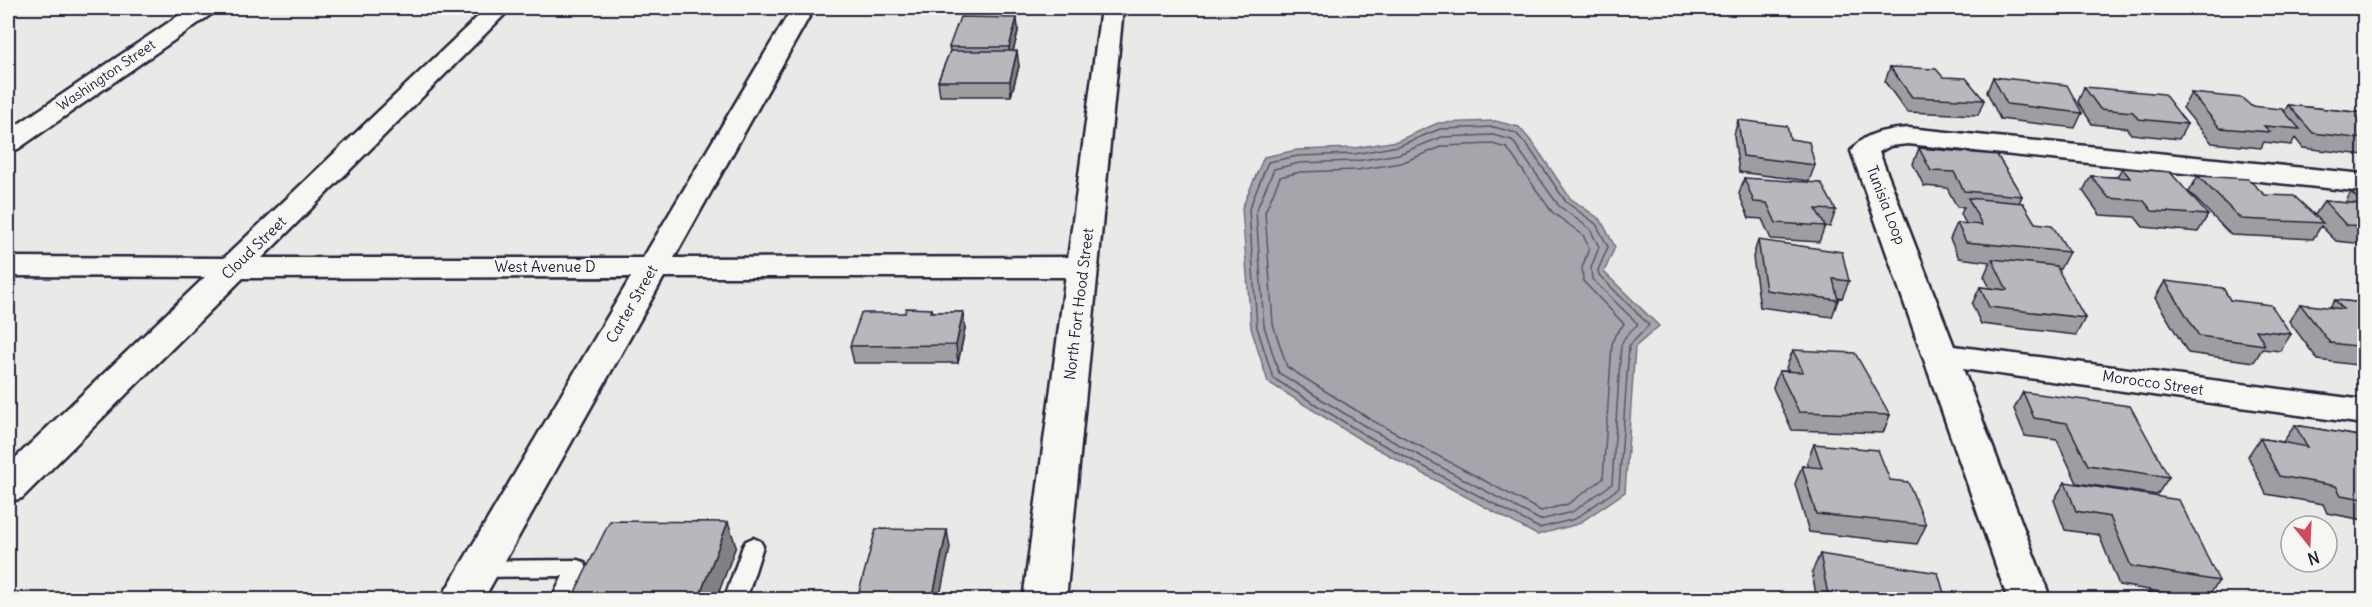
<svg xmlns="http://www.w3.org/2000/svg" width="2372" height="607" viewBox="0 0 2372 607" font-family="Delius,sans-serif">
  <rect width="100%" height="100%" fill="#e9e9e7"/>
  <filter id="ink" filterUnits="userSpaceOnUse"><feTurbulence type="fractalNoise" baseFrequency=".0167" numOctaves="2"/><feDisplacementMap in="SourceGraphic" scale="12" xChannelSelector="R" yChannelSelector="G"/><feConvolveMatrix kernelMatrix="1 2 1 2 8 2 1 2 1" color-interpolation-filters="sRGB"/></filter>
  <g filter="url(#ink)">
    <path fill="#a5a5ac" stroke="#71717f" stroke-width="1.5" d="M 1495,121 L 1519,127 L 1535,146 L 1570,198 L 1601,220 L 1615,247 L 1604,272 L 1659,326 L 1635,347 L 1625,492 L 1578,524 L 1537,535 L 1361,440 L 1268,382 L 1251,328 L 1242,208 L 1264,157 L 1297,150 L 1354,148 L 1397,141 L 1438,123 Z"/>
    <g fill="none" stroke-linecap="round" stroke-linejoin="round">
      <path stroke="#565668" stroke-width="1.5" d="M 1494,127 L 1516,133 L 1530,149 L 1566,202 L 1596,224 L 1608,247 L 1598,270 L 1599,275 L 1649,325 L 1629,346 L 1619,488 L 1575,519 L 1539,528 L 1365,435 L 1273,378 L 1257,327 L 1249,209 L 1268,162 L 1298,156 L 1355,154 L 1398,146 L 1440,129 Z
        M 1493,135 L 1512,140 L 1559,206 L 1590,229 L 1599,247 L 1591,268 L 1592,279 L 1638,324 L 1625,337 L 1621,345 L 1612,484 L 1572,512 L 1540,520 L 1368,428 L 1279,373 L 1264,326 L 1256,211 L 1274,169 L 1299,163 L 1356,161 L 1399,154 L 1442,137 Z
        M 1492,144 L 1507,148 L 1552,212 L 1583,235 L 1589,248 L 1582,268 L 1583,281 L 1624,324 L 1615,335 L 1612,344 L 1603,479 L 1568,504 L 1541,511 L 1373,421 L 1287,367 L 1273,324 L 1265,212 L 1280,177 L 1300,172 L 1357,170 L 1401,163 L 1444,146 Z"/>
      <defs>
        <path id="service" d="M 753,538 L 760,541 L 763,546 L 746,600 L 724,600 L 743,546 L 746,541 Z
          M 577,560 L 584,562 L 587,568 L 573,600 L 551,600 L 563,576 L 480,577 L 473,575 L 470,569 L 473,563 L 480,561 Z"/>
        <path id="minor" d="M 190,8 L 216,8 L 213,13 L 18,149 L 8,151 L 8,131 Z
          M 487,8 L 511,8 L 262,258 L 643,258 L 792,8 L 814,8 L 674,258 L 1083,257 L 1094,260 L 1099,267 L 1094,274 L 1083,277 L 664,277 L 483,600 L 440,600 L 631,277 L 243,278 L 22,498 L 8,502 L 8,465 L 205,277 L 8,276 L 8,257 L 224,258 Z
          M 1908,128 L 2364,174 L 2364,192 L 1908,144 L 1890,146 L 1879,152 L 1954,346 L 2364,400 L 2364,424 L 1963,369 L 2051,600 L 2008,600 L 1851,151 C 1864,132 1886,130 1908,128 Z"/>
        <path id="secondary" d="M 1101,8 L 1123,8 L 1066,600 L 1023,600 Z"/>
      </defs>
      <use href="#service" stroke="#22223b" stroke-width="5"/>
      <use href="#minor" stroke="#22223b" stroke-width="5"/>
      <use href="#secondary" stroke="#22223b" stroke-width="5"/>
      <use href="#service" fill="#f6f6f2" fill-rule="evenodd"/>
      <use href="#minor" fill="#f6f6f2" fill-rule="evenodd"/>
      <use href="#secondary" fill="#f6f6f2" fill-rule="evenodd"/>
    </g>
    <path fill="#9e9ea2" stroke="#22223b" stroke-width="1.5" d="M 1017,18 L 1018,32 L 1013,51 L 1019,66 L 1011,96 L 940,96 L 938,81 L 950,51 L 949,47 Z
      M 1890,67 L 1943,77 L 1984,100 L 1978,115 L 1907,112 L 1885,82 Z
      M 1993,77 L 2082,113 L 2075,128 L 2000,119 L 1987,92 Z
      M 2084,87 L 2187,124 L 2179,139 L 2131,134 L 2126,128 L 2092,124 L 2078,102 Z
      M 2191,93 L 2251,106 L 2284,112 L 2288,105 L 2364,113 L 2364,155 L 2303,148 L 2295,138 L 2291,145 L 2264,142 L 2261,148 L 2212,143 L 2183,108 Z
      M 1738,120 L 1790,139 L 1815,165 L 1809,181 L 1739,172 L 1734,135 Z
      M 1919,148 L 2022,196 L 2019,203 L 2035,223 L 2069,252 L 2060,269 L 2057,269 L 2085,318 L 2076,335 L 1981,324 L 1972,304 L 1980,287 L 1990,288 L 1984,276 L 1990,262 L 1959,258 L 1950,239 L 1957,223 L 1966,224 L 1961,214 L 1964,207 L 1957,207 L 1947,188 L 1924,186 L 1913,164 Z
      M 2122,168 L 2208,215 L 2198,232 L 2143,227 L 2135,217 L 2100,215 L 2083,191 L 2091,176 L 2117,177 Z
      M 2198,176 L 2265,195 L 2315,215 L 2324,201 L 2345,203 L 2351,192 L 2364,194 L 2364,244 L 2336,241 L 2321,226 L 2313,239 L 2231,235 L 2189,192 Z
      M 1744,178 L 1836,210 L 1830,227 L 1825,226 L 1819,242 L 1771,239 L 1762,219 L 1749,218 L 1739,194 Z
      M 1758,240 L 1849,281 L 1842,298 L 1838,297 L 1838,300 L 1832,317 L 1760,307 L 1753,257 Z
      M 2165,281 L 2230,300 L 2291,334 L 2280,351 L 2262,349 L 2254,362 L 2188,353 L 2155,298 Z
      M 2335,300 L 2364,303 L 2364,366 L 2318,360 L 2289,321 L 2300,304 L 2329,308 Z
      M 932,309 L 933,312 L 963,312 L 965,329 L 958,363 L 854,363 L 850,346 L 905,313 Z
      M 1793,350 L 1890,415 L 1883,433 L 1792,430 L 1773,388 L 1779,371 L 1788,371 L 1786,368 Z
      M 2023,392 L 2169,477 L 2157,495 L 2077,483 L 2057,440 L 2025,436 L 2014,409 Z
      M 2295,425 L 2364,437 L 2364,520 L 2327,513 L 2323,504 L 2266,494 L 2248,456 L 2260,438 L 2283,442 Z
      M 1814,444 L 1890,480 L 1926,525 L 1917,544 L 1809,532 L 1795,484 L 1802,466 L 1809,467 L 1807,462 Z
      M 2065,482 L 2219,581 L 2206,599 L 2209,600 L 2143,600 L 2149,591 L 2185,596 L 2119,585 L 2099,535 L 2065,530 L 2054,500 Z
      M 1820,554 L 1946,600 L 1817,600 L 1812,572 Z"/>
    <path fill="#818184" stroke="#22223b" stroke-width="1.5" d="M 1017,18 L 1018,32 L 1010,62 L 1009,47 Z
      M 1017,51 L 1019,66 L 1011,96 L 1010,81 Z
      M 963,312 L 965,329 L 958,363 L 956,345 Z
      M 728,522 L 736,546 L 716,600 L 698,600 Z
      M 947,530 L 950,548 L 939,600 L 932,600 Z"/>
    <path fill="#b8b8bc" stroke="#22223b" stroke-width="1.5" d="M 960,17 L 1017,18 L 1009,47 L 949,47 Z
      M 950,51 L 1017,51 L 1010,81 L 938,81 Z
      M 1890,67 L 1936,69 L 1943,77 L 1966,78 L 1984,100 L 1912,97 Z
      M 1993,77 L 2067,85 L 2082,113 L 2007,104 Z
      M 2084,87 L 2164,94 L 2187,124 L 2138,119 L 2133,112 L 2100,109 Z
      M 2191,93 L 2242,98 L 2251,106 L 2282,109 L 2300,129 L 2264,126 L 2270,132 L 2220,128 Z
      M 2288,105 L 2364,113 L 2364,139 L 2313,133 Z
      M 1738,120 L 1787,126 L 1790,139 L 1809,142 L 1815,165 L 1743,156 Z
      M 1919,148 L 1997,155 L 2022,196 L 1964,191 L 1954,172 L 1931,171 Z
      M 2122,168 L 2170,172 L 2208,215 L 2152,211 L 2144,201 L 2109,198 L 2091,176 L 2130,178 Z
      M 2198,176 L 2248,179 L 2265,195 L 2294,196 L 2323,223 L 2241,219 Z
      M 1744,178 L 1821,183 L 1836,210 L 1816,209 L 1825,226 L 1776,223 L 1767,203 L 1754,202 Z
      M 2351,192 L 2364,194 L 2364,226 L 2346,225 L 2324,201 L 2363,204 Z
      M 1968,198 L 2023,203 L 2035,223 L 2052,225 L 2069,252 L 1966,242 L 1957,223 L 1982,225 Z
      M 1758,240 L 1842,252 L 1849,281 L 1833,279 L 1838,300 L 1766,290 Z
      M 1992,259 L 2056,266 L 2085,318 L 1989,307 L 1980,287 L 2007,290 Z
      M 2165,281 L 2223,288 L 2230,300 L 2271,305 L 2291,334 L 2256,330 L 2265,345 L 2199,336 Z
      M 2335,300 L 2364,303 L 2364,347 L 2330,343 L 2300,304 L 2343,309 Z
      M 906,308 L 932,309 L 931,312 L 963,312 L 956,345 L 850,346 L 861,313 L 905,313 Z
      M 1793,350 L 1855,353 L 1890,415 L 1799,412 L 1779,371 L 1803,372 Z
      M 2023,392 L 2130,406 L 2169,477 L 2088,465 L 2067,423 L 2034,418 Z
      M 2295,425 L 2364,437 L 2364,499 L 2341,495 L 2336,486 L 2279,476 L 2260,438 L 2307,447 Z
      M 1814,444 L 1878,450 L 1890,480 L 1908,482 L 1926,525 L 1816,514 L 1802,466 L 1822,468 Z
      M 2065,482 L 2179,500 L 2219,581 L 2131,566 L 2110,517 L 2076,511 Z
      M 610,521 L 728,522 L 698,600 L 571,600 Z
      M 876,529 L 947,530 L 932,600 L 857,599 Z
      M 1820,554 L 1938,573 L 1946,600 L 1829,600 Z
      M 2149,591 L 2209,600 L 2153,600 Z"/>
  </g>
  <g text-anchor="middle" stroke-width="4.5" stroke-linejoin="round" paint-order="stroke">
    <g font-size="14" fill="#22223b" stroke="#f6f6f2">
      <text transform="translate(106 75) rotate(-34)" y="5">Washington Street</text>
    </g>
    <g font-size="15" fill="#22223b" stroke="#f6f6f2">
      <text transform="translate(1886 205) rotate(69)" y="5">Tunisia Loop</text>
      <text transform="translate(254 248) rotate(-44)" y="5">Cloud Street</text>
      <text x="545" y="272">West Avenue D</text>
      <text transform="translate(632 304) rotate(-60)" y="5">Carter Street</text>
      <text transform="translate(1079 304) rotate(-83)" y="5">North Fort Hood Street</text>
      <text transform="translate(2153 383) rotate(8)" y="5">Morocco Street</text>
    </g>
  </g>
  <rect width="2372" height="607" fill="none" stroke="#f6f6f2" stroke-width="30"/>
  <rect x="15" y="15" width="2342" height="577" fill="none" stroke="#22223b" stroke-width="2" filter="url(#ink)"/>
  <g transform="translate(2309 544) rotate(162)"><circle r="28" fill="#f6f6f2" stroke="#a1a1a9" stroke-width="1.5"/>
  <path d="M0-4.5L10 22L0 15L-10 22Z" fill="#d1495b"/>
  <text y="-9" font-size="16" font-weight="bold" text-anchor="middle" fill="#22223b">N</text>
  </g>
</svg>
